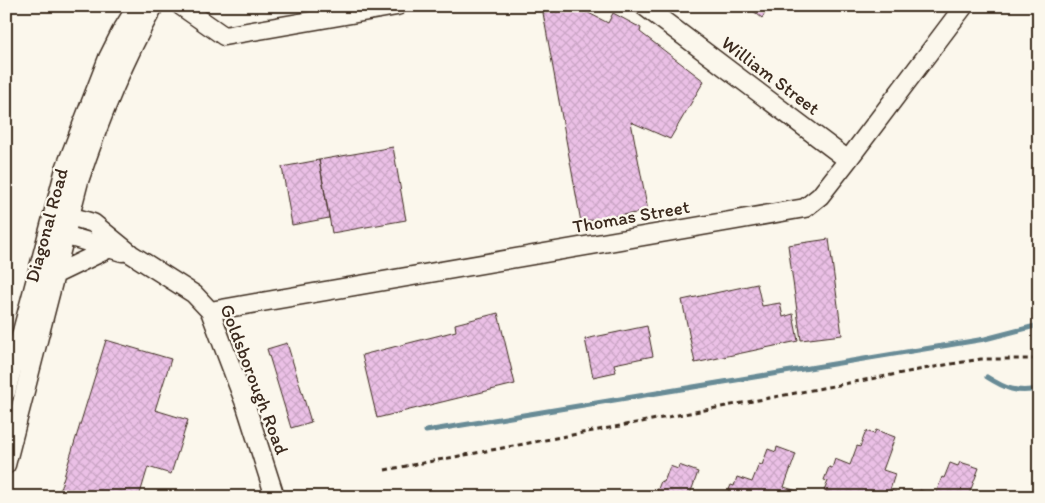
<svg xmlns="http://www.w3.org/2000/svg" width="1045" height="503" viewBox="0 0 1045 503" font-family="Itim,sans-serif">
  <defs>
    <pattern id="building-cross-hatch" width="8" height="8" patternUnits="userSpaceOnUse" patternTransform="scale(1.25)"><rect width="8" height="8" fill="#ebc0e6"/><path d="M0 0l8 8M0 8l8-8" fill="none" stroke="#caa5c5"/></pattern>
  </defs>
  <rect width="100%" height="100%" fill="#fbf7ec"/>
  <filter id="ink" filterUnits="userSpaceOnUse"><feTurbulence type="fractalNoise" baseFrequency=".02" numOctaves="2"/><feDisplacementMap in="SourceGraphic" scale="10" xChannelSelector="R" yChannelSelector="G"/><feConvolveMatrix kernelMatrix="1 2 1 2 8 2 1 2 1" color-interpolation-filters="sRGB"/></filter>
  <g filter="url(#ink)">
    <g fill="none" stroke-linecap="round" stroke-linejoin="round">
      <path stroke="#678b96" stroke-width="5" d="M 987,377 C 1006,389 1016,393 1039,389
        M 426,431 L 985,339 L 1039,325"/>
    </g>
    <path fill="url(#building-cross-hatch)" stroke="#3b2a1e" d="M 747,6 L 770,6 L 762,18 Z
      M 577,7 L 608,23 L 613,13 L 641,28 L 640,32 L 704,81 L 670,139 L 631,122 L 648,211 L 581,222 L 543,13 Z
      M 393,147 L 406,220 L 332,233 L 319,160 Z
      M 319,160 L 329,218 L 292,225 L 282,167 Z
      M 829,239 L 842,335 L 801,340 L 788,245 Z
      M 757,284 L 762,306 L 780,303 L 783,317 L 793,314 L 798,341 L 695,363 L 682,300 Z
      M 498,313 L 515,384 L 377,418 L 362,355 L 456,331 L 455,324 Z
      M 647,326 L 653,356 L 614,364 L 616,372 L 593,377 L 585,339 Z
      M 106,340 L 171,359 L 155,410 L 188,420 L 171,474 L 148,467 L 139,497 L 71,497 L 59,493 Z
      M 287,343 L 311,422 L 291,428 L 267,349 Z
      M 876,430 L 895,437 L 883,470 L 895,474 L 890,490 L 896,492 L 894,497 L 832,497 L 833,494 L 824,491 L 828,481 L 824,480 L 829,467 L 832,468 L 835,459 L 850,465 L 857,446 L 860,447 L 866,431 L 874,434 Z
      M 777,447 L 796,454 L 784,487 L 797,491 L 795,497 L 726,497 L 731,485 L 734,486 L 737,477 L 752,482 L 759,464 L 762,465 L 768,449 L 776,452 Z
      M 960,462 L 979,468 L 968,497 L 917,497 L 920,490 L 935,496 L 942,477 L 944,478 L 950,463 L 958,466 Z
      M 679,465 L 698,472 L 689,497 L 655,497 L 661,481 L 664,482 L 670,466 L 678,469 Z"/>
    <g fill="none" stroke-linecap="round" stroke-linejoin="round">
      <defs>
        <path id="minor" d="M 181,6 L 224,36 L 397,6
          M 644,6 L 848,160
          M 58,215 L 70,216 L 93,223 L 131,254 L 194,294 L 210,311 L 246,406 L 275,497
          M 54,232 L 122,252
          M 54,275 L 110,248
          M 210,311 L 805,208 L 820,196 L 848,160 L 964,6
          M 6,392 L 65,169 L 108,58 L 121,32 L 137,6
          M 6,465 L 79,181 C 99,121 123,62 154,6"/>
      </defs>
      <use href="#minor" stroke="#3b2a1e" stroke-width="21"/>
      <path stroke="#3b2a1e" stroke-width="3" stroke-dasharray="5 4" stroke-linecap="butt" d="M 385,470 L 945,365 L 981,359 L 1039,359"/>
      <use href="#minor" stroke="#fbf7ec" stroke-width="18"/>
    </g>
  </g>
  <g text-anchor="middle" stroke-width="4.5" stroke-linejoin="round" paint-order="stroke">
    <g font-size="19" fill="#3b2a1e" stroke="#fbf7ec">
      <text transform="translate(771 75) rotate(37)" y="7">William Street</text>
      <text transform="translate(631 216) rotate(-10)" y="7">Thomas Street</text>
      <text transform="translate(46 225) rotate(-75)" y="7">Diagonal Road</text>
      <text transform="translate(255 379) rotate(69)" y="7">Goldsborough Road</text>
    </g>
  </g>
  <rect width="1045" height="503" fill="none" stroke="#fbf7ec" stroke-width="25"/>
  <rect x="12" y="12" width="1020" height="478" fill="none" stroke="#3b2a1e" stroke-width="2" filter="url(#ink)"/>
</svg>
